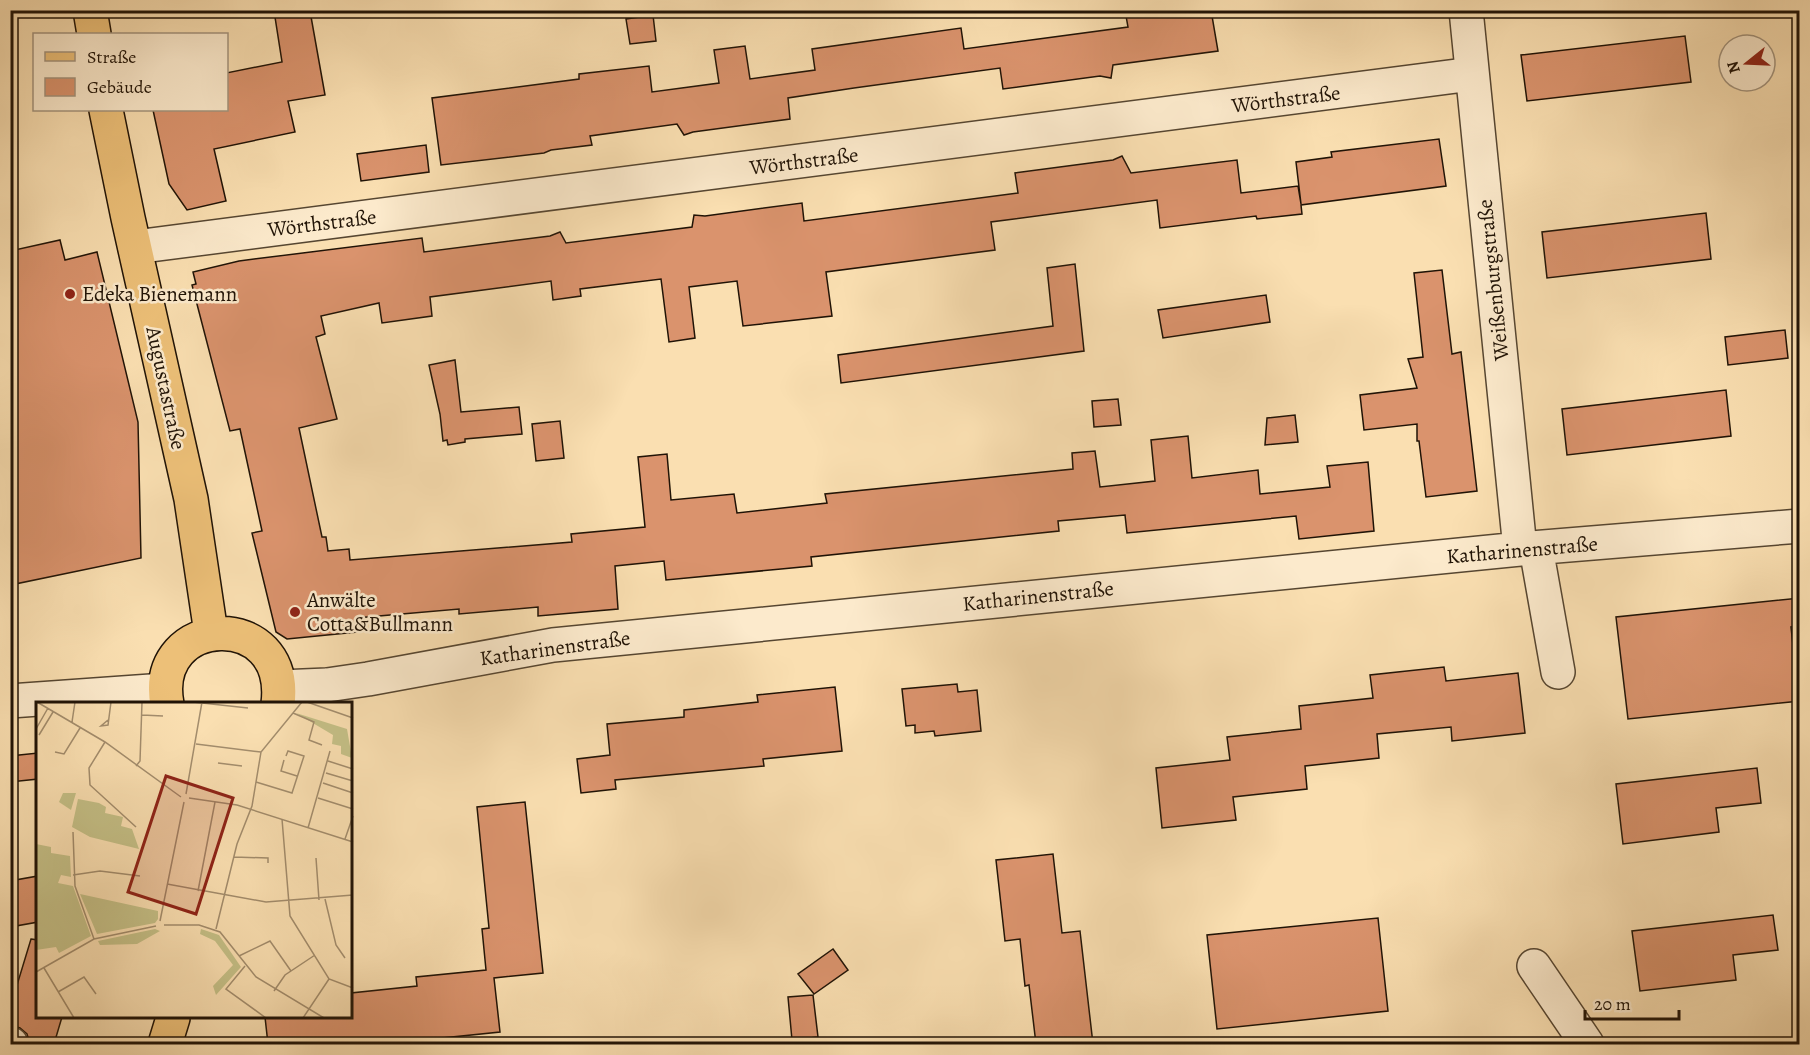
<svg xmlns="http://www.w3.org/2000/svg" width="1810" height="1055" viewBox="0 0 1810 1055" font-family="Alegreya,serif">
  <rect width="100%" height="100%" fill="#fadfb1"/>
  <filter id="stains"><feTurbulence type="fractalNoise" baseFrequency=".00333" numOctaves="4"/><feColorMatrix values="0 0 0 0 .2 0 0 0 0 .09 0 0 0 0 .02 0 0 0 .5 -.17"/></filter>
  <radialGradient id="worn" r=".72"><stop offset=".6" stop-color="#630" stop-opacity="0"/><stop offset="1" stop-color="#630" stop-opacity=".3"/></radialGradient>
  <path fill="#da936d" stroke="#201306" stroke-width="1.5" d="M 1166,10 L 1211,10 L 1218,51 L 1113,65 L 1111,78 L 1100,76 L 1003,89 L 1000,68 L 854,88 L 788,98 L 790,119 L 693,132 L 684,135 L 677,124 L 590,136 L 592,145 L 551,150 L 544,153 L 441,165 L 432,98 L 579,79 L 579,74 L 649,66 L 652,92 L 719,83 L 714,50 L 745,46 L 750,79 L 815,70 L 812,49 L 961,28 L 964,49 L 1128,27 L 1126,16 Z
    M 310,11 L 325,95 L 288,101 L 295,132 L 214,149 L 226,201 L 187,210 L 169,184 L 153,110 L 226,110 L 226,73 L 282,62 L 275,17 Z
    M 653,15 L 656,41 L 630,44 L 626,19 Z
    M 1685,36 L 1691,82 L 1527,101 L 1521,55 Z
    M 1439,139 L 1446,186 L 1301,205 L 1302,214 L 1257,219 L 1256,216 L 1160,228 L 1157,200 L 991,222 L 995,250 L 826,272 L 832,316 L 743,326 L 737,281 L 689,287 L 695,338 L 669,342 L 661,279 L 580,289 L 581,296 L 553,300 L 551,281 L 430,297 L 432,316 L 382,323 L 379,303 L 321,316 L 325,334 L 316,337 L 337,419 L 299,428 L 322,537 L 326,537 L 328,551 L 349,549 L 350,560 L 572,542 L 571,534 L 645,527 L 638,457 L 667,454 L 671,500 L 734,494 L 737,513 L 827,503 L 825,494 L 1073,469 L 1072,453 L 1095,451 L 1100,487 L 1155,481 L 1151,440 L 1188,436 L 1192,478 L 1258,470 L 1260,494 L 1330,487 L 1327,466 L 1368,462 L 1374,531 L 1299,539 L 1296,516 L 1127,533 L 1125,515 L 1058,521 L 1059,531 L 811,557 L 812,566 L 781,569 L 666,580 L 664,561 L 615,566 L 618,609 L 538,616 L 538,607 L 459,614 L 459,609 L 356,618 L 357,632 L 287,639 L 276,632 L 252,533 L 262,531 L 240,429 L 230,431 L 192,285 L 196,284 L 193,272 L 239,261 L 422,238 L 424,252 L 550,236 L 560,232 L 566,243 L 692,227 L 694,215 L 705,216 L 802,203 L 804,221 L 1018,193 L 1015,173 L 1113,160 L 1122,156 L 1131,173 L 1237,160 L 1241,193 L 1298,186 L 1301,204 L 1296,162 L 1332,157 L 1331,152 Z
    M 426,145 L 429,172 L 361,181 L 357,154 Z
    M 1706,213 L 1711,259 L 1547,278 L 1542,232 Z
    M 60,240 L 65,260 L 97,252 L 138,422 L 141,558 L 15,584 L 10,564 L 10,251 Z
    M 1075,264 L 1084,351 L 841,383 L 838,355 L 1053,326 L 1047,268 Z
    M 1442,270 L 1452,354 L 1461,352 L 1477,491 L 1426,497 L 1419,441 L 1417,441 L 1417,424 L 1364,430 L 1360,395 L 1417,388 L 1408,359 L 1423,357 L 1414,273 Z
    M 1266,295 L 1270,322 L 1163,338 L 1158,310 Z
    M 1785,330 L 1788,358 L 1728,365 L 1725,337 Z
    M 455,360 L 461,412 L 519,407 L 522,434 L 465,439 L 465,442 L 448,445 L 447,440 L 443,441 L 440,414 L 429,365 Z
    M 1726,390 L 1731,436 L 1567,455 L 1562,409 Z
    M 1118,399 L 1121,425 L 1094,427 L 1092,401 Z
    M 1295,415 L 1298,442 L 1265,445 L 1267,418 Z
    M 560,421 L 564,458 L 536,461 L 532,424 Z
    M 1800,598 L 1800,626 L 1791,627 L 1796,673 L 1800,673 L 1800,701 L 1628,719 L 1616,617 Z
    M 1444,667 L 1446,681 L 1518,673 L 1525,733 L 1452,741 L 1451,727 L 1377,734 L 1379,758 L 1305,766 L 1307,789 L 1233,797 L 1236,820 L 1162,828 L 1156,768 L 1230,760 L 1227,737 L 1301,729 L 1299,706 L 1373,698 L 1370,675 Z
    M 957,684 L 958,692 L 977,690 L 981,731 L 935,736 L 934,731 L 915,733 L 915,725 L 906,726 L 902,689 Z
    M 835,687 L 842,751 L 763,759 L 764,766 L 615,780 L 616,789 L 581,793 L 577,759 L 610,755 L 607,724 L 684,717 L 684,710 L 758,702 L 757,695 Z
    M 38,753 L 38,779 L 10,782 L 10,756 Z
    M 1757,768 L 1761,803 L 1716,808 L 1719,832 L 1623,844 L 1616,784 Z
    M 525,802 L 543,973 L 494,978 L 500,1032 L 423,1040 L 423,1044 L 268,1044 L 265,1017 L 351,1017 L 351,993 L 417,986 L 416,977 L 486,970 L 482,929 L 489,928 L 477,807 Z
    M 1053,854 L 1062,933 L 1080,931 L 1093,1044 L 1036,1044 L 1029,985 L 1025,986 L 1020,939 L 1005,941 L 996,860 Z
    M 38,876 L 38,922 L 10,927 L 10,881 Z
    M 1773,915 L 1778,950 L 1733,955 L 1736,980 L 1640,991 L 1632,931 Z
    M 1378,918 L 1388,1011 L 1217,1029 L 1207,935 Z
    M 31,939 L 38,940 L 38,1017 L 62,1017 L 54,1044 L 30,1044 L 27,1034 L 20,1028 L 10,1025 L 10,1008 Z
    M 833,949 L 848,970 L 814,994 L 798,974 Z
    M 813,995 L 818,1037 L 792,1040 L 788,997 Z"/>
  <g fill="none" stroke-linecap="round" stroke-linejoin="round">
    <defs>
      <path id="minor" d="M 1466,10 L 1520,549
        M 135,247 L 1472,74
        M 1536,548 L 1558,672
        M 280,687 L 327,685 L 368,679 L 553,645 L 1520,549 L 1800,526
        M 10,701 L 165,690
        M 1534,966 L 1587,1044
        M 10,1044 L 11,1044"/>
      <path id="major" d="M 90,10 L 94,34
        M 106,110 L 128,218 L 191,499 L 211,633
        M 167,704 C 150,613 290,607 278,704
        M 165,1044 L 173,1018"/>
    </defs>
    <use href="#minor" stroke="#564631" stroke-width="36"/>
    <use href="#major" stroke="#201306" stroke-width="36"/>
    <use href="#minor" stroke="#fceacc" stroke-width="33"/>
    <use href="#major" stroke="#edc078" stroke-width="33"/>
  </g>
  <g fill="#8f2418" stroke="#fceacc" stroke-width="2">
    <circle cx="70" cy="294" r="6"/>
    <circle cx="295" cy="612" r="6"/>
  </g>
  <g text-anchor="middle" stroke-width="5" stroke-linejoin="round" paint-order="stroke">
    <g font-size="21" fill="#201306" stroke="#fceacc">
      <text transform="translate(1286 99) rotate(-7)" y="7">Wörthstraße</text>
      <text transform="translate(804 161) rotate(-7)" y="7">Wörthstraße</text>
      <text transform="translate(322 223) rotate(-7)" y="7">Wörthstraße</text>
      <text transform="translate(1493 280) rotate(-96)" y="7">Weißenburgstraße</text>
      <text transform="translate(166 388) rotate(78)" y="7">Augustastraße</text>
      <text transform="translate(1522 550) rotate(-5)" y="7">Katharinenstraße</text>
      <text transform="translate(1038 596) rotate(-6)" y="7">Katharinenstraße</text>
      <text transform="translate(555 648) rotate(-8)" y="7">Katharinenstraße</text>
    </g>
    <g font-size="21" fill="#201306" stroke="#fceacc" text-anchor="start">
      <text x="82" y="301">Edeka Bienemann</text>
      <text x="307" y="607">Anwälte<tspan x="307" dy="24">Cotta&amp;Bullmann</tspan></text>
    </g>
  </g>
  <g transform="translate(36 702)">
    <rect width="316" height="316" fill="#fadfb1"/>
    <path d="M 260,11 L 311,27 L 316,56 L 305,52 L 305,44 L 296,42 L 297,33 ZM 27,91 L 40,91 L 35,108 L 23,100 ZM 42,97 L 63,101 L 70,105 L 69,111 L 87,115 L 85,124 L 96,127 L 103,147 L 54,135 L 36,125 ZM 0,142 L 15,145 L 15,151 L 34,154 L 35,175 L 25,173 L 22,181 L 37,184 L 55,234 L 23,251 L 20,245 L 0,248 ZM 44,192 L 122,209 L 122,217 L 119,221 L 61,232 ZM 119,227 L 124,229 L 101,242 L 64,243 L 62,239 ZM 165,227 L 183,233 L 205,265 L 180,293 L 177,284 L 197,263 L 179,239 L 164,232 Z" fill="#c5c087"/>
    <path fill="none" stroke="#a38d6d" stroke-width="1.5" d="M 1,0 L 69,40 L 145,95M 157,0 L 212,6M 271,0 L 317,16M 257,11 L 278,20 L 273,38 L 286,43M 106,13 L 127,14M 72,18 L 65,24 L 72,23 L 75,0M 36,20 L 39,0M 0,27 L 12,6M 3,33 L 17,10M 69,40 L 53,66 L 54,83 L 100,125M 160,42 L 225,50M 19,50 L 28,52 L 44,26M 248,58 L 245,69 L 261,74M 292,59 L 317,67M 182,61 L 206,64M 100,64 L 104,59 L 106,0M 290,71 L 317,79M 220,80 L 256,91 L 268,54 L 252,49 L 250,54M 287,81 L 317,91M 150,92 L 166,0M 153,96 L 201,103 L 317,140M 282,96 L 317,107M 246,117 L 254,214 L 293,277 L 317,286M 272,126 L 294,49M 37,130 L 39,184 L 58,237M 309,137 L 317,114M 198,155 L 232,156 L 232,161M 280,156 L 283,198M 37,173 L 64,169 L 104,174M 131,182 L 230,200 L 317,193M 162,189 L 179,100M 289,197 L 300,243 L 309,256M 124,219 L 148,100M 128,223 L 163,223 L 184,230 L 220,275 L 288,316M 180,227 L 201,142 L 216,104 L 225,50 L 266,0M 203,254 L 234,239 L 255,269M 209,264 L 190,287 L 230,316M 8,266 L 38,316M 0,270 L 58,237 L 120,224M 238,289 L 249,273 L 279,253M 22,290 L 48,275 L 60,292M 267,316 L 293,277"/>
    <path fill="#8f2418" fill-opacity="0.15" stroke="#8f2418" stroke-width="3" d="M 130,74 L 197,96 L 160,212 L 92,190 Z"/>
    <rect width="316" height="316" fill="none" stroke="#201306" stroke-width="3"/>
  </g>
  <rect width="1810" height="1055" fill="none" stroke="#fadfb1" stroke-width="36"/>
  <rect x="12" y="12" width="1786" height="1031" fill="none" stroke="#201306" stroke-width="3"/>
  <rect x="18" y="18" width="1774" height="1019" fill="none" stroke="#201306" stroke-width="1.5"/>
  <rect x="33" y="33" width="195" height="78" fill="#fceacc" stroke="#a4947d" stroke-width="1.5"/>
  <rect x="45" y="52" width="30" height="9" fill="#edc078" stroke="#a4947d" stroke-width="1.5"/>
  <text x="87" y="63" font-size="18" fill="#201306">Straße</text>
  <rect x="45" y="78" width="30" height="18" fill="#da936d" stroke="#a4947d" stroke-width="1.5"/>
  <text x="87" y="93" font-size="18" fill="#201306">Gebäude</text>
  <g transform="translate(1747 63) rotate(252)"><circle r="28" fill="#fceacc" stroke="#a4947d" stroke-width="1.5"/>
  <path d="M0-4.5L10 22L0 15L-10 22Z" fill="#8f2418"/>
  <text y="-9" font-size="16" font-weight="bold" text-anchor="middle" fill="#201306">N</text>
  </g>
  <path d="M1585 1010v9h94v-9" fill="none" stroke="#201306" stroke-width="3"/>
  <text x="1594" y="1010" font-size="18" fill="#201306" stroke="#fceacc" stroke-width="4.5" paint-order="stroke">20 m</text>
  <rect width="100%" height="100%" filter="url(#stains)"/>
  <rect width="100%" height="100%" fill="url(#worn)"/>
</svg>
